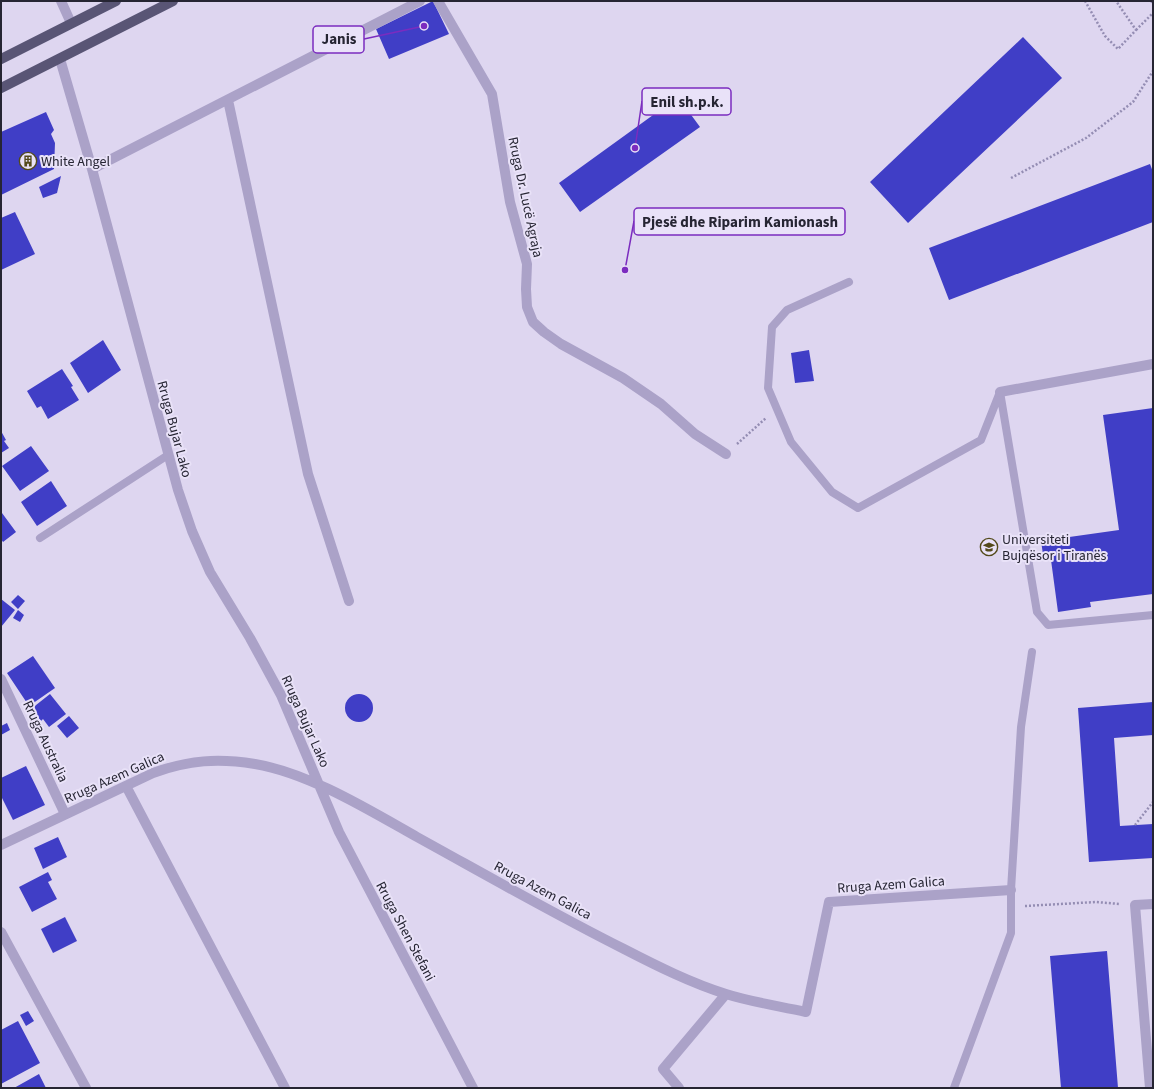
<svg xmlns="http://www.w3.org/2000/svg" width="1154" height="1089" viewBox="0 0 1154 1089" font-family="'Source Sans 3',sans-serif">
  <rect width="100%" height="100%" fill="#ded6f0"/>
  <path fill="#403ec6" d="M 433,1 L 449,34 L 389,59 L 376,29 Z
    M 1023,37 L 1062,78 L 908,223 L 870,182 Z
    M 678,97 L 700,127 L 580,212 L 559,183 Z
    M 46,112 L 54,130 L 51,134 L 55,143 L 54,169 L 1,195 L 1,132 Z
    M 1150,164 L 1153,172 L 1153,222 L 949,300 L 929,248 Z
    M 61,176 L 57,193 L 43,198 L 39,187 Z
    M 15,212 L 35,254 L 1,270 L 1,218 Z
    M 103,340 L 121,370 L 88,393 L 70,363 Z
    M 809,350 L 814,381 L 795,383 L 791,353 Z
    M 62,369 L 73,386 L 71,387 L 79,400 L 48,419 L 41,406 L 37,408 L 27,391 Z
    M 1153,408 L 1153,594 L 1090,602 L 1091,607 L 1058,612 L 1051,560 L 1044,561 L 1041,541 L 1119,530 L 1103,415 Z
    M 1,431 L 6,440 L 4,441 L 9,448 L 1,453 Z
    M 31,446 L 49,471 L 20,491 L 2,466 Z
    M 51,481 L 67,506 L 37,526 L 21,502 Z
    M 2,513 L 16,532 L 3,542 L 1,539 Z
    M 18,595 L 25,601 L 18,609 L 11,602 Z
    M 1,599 L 15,610 L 1,627 Z
    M 18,610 L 24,615 L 20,622 L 13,618 Z
    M 33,656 L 55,688 L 29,706 L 7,673 Z
    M 50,694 L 66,714 L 49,727 L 43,719 L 41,721 L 31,709 Z
    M345 708a14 14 0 1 1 28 0a14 14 0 1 1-28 0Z
    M 1153,702 L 1153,735 L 1114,738 L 1120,826 L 1153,824 L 1153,858 L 1089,862 L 1078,708 Z
    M 69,716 L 79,728 L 67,738 L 57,726 Z
    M 7,723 L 10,730 L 1,735 L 1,726 Z
    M 26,766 L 45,805 L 13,820 L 1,796 L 1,778 Z
    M 58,837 L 67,857 L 43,869 L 34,848 Z
    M 48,872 L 52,880 L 48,882 L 57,899 L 32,912 L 19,887 Z
    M 65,917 L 77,941 L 53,953 L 41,929 Z
    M 1107,951 L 1118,1088 L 1061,1088 L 1050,956 Z
    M 28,1011 L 34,1021 L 26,1026 L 20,1015 Z
    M 18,1021 L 40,1063 L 1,1084 L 1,1030 Z
    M 39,1074 L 46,1088 L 14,1088 Z"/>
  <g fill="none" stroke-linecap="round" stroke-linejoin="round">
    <path stroke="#948db3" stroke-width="2.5" stroke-dasharray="2 2" stroke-linecap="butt" d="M 1085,1 L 1105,36 L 1118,49 L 1136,30 L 1116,1
      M 1151,1 L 1153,3
      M 1136,30 L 1153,13
      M 1011,178 L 1086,138 L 1133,102 L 1153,71
      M 737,444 L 766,418
      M 1135,825 L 1153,802
      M 1025,906 L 1096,902 L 1120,904"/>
    <path stroke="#aba2c8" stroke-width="8" d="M 849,282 L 787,310 L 772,327 L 768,388 L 791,442 L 832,492 L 858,508 L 981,440 L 1000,392
      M 1000,392 L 1037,612 L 1048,625 L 1153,615
      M 40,538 L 168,455
      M 954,1088 L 1011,933 L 1011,890 L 1021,727 L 1032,652"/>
    <path stroke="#aba2c8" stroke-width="10" d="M 61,1 L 71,23
      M 438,1 L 492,94 L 510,202 L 527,264 L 526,289 L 527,307 L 533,322 L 544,332 L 561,344 L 623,378 L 661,404 L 695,434 L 726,454
      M 60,59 L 92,169 L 178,490 L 192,531 L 210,572 L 250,638 L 281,695 L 339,832 L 473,1088
      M 228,100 L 308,474 L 349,601
      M 92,169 L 420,1
      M 1000,392 L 1153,364
      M 1,679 L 65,814
      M 126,786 L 285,1088
      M 1,845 L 153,773 C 189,760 218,758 255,764 C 309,773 369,810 417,837 C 486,875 554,914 624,949 C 657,966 691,983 726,994 C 751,1002 779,1006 806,1012 L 829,902 L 1011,890
      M 1,932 L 86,1088
      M 679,1088 L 663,1069 L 726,994
      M 1150,1088 L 1135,905 L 1153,904"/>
    <path stroke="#595575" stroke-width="10" d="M 1,59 L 116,1
      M 1,88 L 173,1"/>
  </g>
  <defs>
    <symbol id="building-ring" viewBox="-11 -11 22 22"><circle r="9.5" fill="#e9e2f8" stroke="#534a1b" stroke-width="1.5"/><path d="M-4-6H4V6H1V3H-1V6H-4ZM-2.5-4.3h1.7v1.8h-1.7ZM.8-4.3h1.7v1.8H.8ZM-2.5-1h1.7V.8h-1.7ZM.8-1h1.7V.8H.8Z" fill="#534a1b"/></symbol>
    <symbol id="university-ring" viewBox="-11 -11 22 22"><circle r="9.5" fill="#e9e2f8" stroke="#534a1b" stroke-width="1.5"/><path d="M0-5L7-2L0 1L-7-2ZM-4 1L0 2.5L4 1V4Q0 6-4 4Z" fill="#534a1b"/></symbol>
  </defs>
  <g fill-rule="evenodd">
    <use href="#building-ring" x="18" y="151" width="20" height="20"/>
    <use href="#university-ring" x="979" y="537" width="20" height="20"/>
  </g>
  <g text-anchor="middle" stroke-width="4" stroke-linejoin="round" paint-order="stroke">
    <g font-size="14" fill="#262533" stroke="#e9e2f8" text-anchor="start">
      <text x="41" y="166">White Angel</text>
      <text x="1002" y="544">Universiteti<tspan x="1002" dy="16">Bujqësor i Tiranës</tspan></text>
    </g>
    <g font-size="14" fill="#262533" stroke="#e9e2f8">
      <text transform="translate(526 197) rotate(78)" y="5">Rruga Dr. Lucë Agraja</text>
      <text transform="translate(175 429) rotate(75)" y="5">Rruga Bujar Lako</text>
      <text transform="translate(306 721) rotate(66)" y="5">Rruga Bujar Lako</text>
      <text transform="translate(46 741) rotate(65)" y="5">Rruga Australia</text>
      <text transform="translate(114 777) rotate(-24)" y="5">Rruga Azem Galica</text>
      <text transform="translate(891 884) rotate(-4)" y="5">Rruga Azem Galica</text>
      <text transform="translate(543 890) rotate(28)" y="5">Rruga Azem Galica</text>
      <text transform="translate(406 931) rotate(62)" y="5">Rruga Shen Stefani</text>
    </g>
  </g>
  <path fill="none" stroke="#7b2cbf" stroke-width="1.5" d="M424 26L364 39M635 148L642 101M625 270L634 221"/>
  <g fill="#7b2cbf" stroke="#e9e2f8" stroke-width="1.5">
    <circle cx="424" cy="26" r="4"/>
    <circle cx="635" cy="148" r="4"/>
    <circle cx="625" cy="270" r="4"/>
  </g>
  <g fill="#e9e2f8" stroke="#7b2cbf" stroke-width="1.5">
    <rect x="313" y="26" width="51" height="27" rx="4"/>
    <rect x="642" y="88" width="89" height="27" rx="4"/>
    <rect x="634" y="208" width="211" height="27" rx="4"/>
  </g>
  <g font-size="15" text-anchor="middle" font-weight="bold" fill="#262533">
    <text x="339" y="44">Janis</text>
    <text x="687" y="107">Enil sh.p.k.</text>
    <text x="740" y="227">Pjesë dhe Riparim Kamionash</text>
  </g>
  <rect width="1154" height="1089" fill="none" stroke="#262533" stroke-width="4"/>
</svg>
